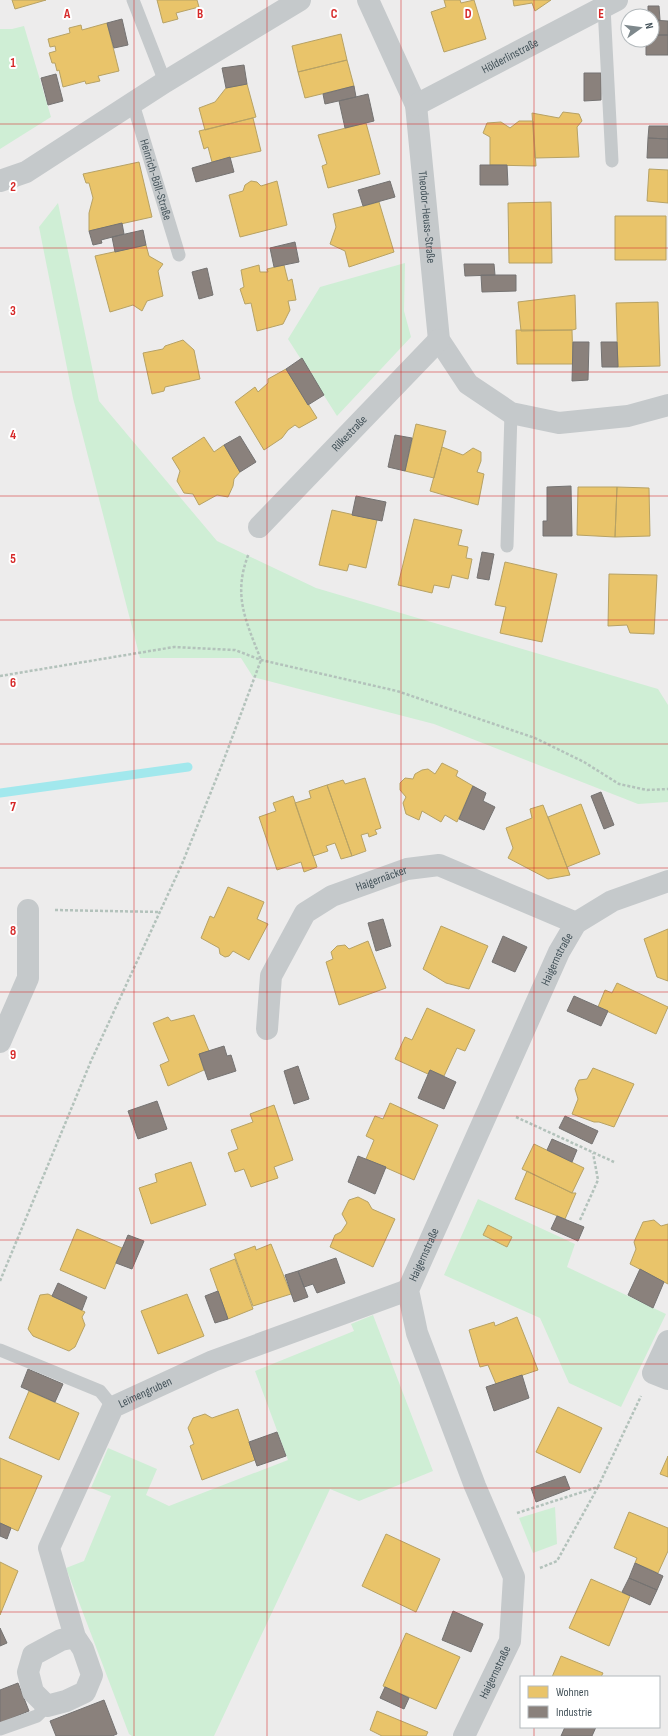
<svg xmlns="http://www.w3.org/2000/svg" width="668" height="1736" viewBox="0 0 668 1736" font-family="'Sofia Sans Condensed',sans-serif">
  <rect width="100%" height="100%" fill="#edecec"/>
  <path fill="#cfeed5" d="M 24,26 L 51,117 L 0,149 L 0,29 L 12,29 Z
    M 58,203 L 99,401 L 217,541 L 316,588 L 658,689 L 668,705 L 668,802 L 638,804 L 434,724 L 253,677 L 241,658 L 140,658 L 73,398 L 39,227 Z
    M 405,263 L 404,311 L 411,337 L 337,416 L 288,339 L 320,287 Z
    M 478,1199 L 575,1244 L 567,1267 L 666,1314 L 621,1407 L 569,1383 L 540,1318 L 444,1275 Z
    M 373,1315 L 433,1471 L 359,1501 L 330,1489 L 214,1736 L 132,1736 L 129,1734 L 66,1568 L 84,1561 L 111,1496 L 91,1488 L 108,1448 L 157,1469 L 146,1495 L 169,1506 L 288,1460 L 255,1371 L 354,1331 L 351,1324 Z
    M 555,1507 L 557,1544 L 533,1553 L 519,1518 Z"/>
  <path fill="#e9c46a" stroke="#b7a265" d="M 12,0 L 46,0 L 15,9 Z
    M 157,0 L 197,0 L 199,7 L 176,13 L 178,19 L 163,23 Z
    M 444,0 L 460,0 L 461,3 L 474,0 L 486,39 L 444,52 L 431,12 L 446,7 Z
    M 513,0 L 551,0 L 535,11 L 532,3 L 514,6 Z
    M 107,23 L 119,71 L 98,76 L 100,81 L 86,84 L 85,81 L 63,87 L 59,70 L 57,71 L 55,63 L 52,63 L 49,53 L 56,51 L 55,46 L 50,47 L 48,39 L 70,33 L 69,28 L 81,25 L 82,30 Z
    M 341,34 L 347,60 L 298,72 L 292,46 Z
    M 347,60 L 354,86 L 305,98 L 298,72 Z
    M 247,84 L 256,117 L 205,130 L 199,108 L 215,102 L 226,88 Z
    M 563,112 L 579,114 L 582,121 L 577,127 L 579,157 L 535,158 L 532,113 L 559,118 Z
    M 253,118 L 261,151 L 212,162 L 208,147 L 204,149 L 199,131 Z
    M 519,121 L 533,121 L 536,166 L 490,165 L 490,137 L 483,133 L 487,123 L 501,122 L 510,128 Z
    M 366,123 L 380,174 L 328,188 L 322,166 L 327,164 L 318,135 Z
    M 139,162 L 152,217 L 89,231 L 89,213 L 93,198 L 89,183 L 86,183 L 83,174 Z
    M 649,169 L 668,170 L 668,203 L 647,201 Z
    M 251,181 L 257,182 L 261,186 L 277,181 L 287,225 L 240,237 L 229,195 L 243,191 L 245,185 Z
    M 379,202 L 394,252 L 349,267 L 345,251 L 330,244 L 336,227 L 333,214 Z
    M 551,202 L 552,263 L 509,263 L 508,203 Z
    M 615,216 L 666,216 L 666,260 L 615,260 Z
    M 146,245 L 149,256 L 163,264 L 158,271 L 163,296 L 147,301 L 142,311 L 133,305 L 110,312 L 95,256 Z
    M 259,265 L 260,272 L 268,272 L 267,269 L 284,265 L 288,281 L 292,279 L 296,300 L 288,301 L 290,310 L 283,324 L 257,331 L 251,303 L 245,304 L 240,289 L 244,287 L 241,270 Z
    M 575,295 L 576,329 L 572,330 L 521,331 L 518,302 Z
    M 658,302 L 660,366 L 618,367 L 616,303 Z
    M 516,330 L 572,330 L 573,364 L 517,364 Z
    M 183,340 L 194,350 L 200,379 L 165,387 L 164,391 L 152,394 L 143,353 L 163,349 L 165,346 Z
    M 286,369 L 317,418 L 299,428 L 295,425 L 288,430 L 282,438 L 264,450 L 235,402 L 255,387 L 258,392 L 268,383 L 268,379 Z
    M 416,424 L 446,431 L 434,478 L 405,471 Z
    M 204,437 L 214,452 L 224,445 L 240,472 L 234,479 L 233,486 L 228,497 L 217,495 L 199,505 L 193,494 L 184,493 L 177,481 L 180,471 L 172,458 Z
    M 442,447 L 463,455 L 473,448 L 481,452 L 481,461 L 477,472 L 484,474 L 478,505 L 430,491 Z
    M 578,487 L 617,487 L 615,537 L 577,535 Z
    M 617,487 L 649,488 L 650,536 L 615,537 Z
    M 332,510 L 377,520 L 366,568 L 349,564 L 347,571 L 319,565 Z
    M 414,519 L 462,530 L 458,545 L 468,547 L 466,558 L 472,559 L 468,579 L 452,575 L 449,588 L 434,585 L 432,593 L 398,585 Z
    M 505,562 L 557,574 L 542,642 L 500,633 L 506,607 L 495,605 Z
    M 609,574 L 657,575 L 654,634 L 630,633 L 627,625 L 608,626 Z
    M 442,763 L 458,771 L 456,776 L 473,786 L 457,822 L 445,815 L 441,822 L 422,811 L 419,820 L 406,814 L 403,803 L 406,797 L 400,790 L 400,783 L 405,778 L 413,779 L 415,774 L 422,770 L 428,769 L 435,774 Z
    M 365,778 L 381,828 L 375,830 L 377,834 L 369,837 L 368,833 L 361,835 L 366,851 L 352,856 L 327,785 L 343,780 L 345,784 Z
    M 327,785 L 352,856 L 341,859 L 335,843 L 326,846 L 328,851 L 313,856 L 295,803 L 311,798 L 309,791 Z
    M 293,796 L 317,867 L 304,872 L 301,862 L 277,870 L 259,817 L 276,811 L 273,803 Z
    M 581,804 L 600,854 L 567,867 L 548,817 Z
    M 543,805 L 567,867 L 570,875 L 548,879 L 508,858 L 513,848 L 506,828 L 532,818 L 530,809 Z
    M 228,887 L 264,902 L 257,919 L 268,924 L 249,960 L 233,951 L 229,956 L 225,957 L 220,954 L 219,948 L 201,938 L 210,916 L 214,918 Z
    M 441,926 L 488,946 L 469,989 L 446,983 L 423,969 Z
    M 668,929 L 668,981 L 657,977 L 644,939 Z
    M 368,941 L 386,988 L 339,1005 L 326,962 L 333,959 L 331,952 L 337,946 L 345,945 L 349,949 Z
    M 617,983 L 668,1007 L 656,1034 L 598,1007 L 605,990 L 612,993 Z
    M 427,1008 L 475,1030 L 465,1051 L 457,1048 L 444,1076 L 430,1070 L 428,1074 L 395,1059 L 405,1037 L 412,1040 Z
    M 194,1015 L 209,1051 L 199,1054 L 204,1070 L 168,1086 L 160,1065 L 169,1061 L 153,1023 L 168,1017 L 171,1021 Z
    M 593,1068 L 634,1084 L 614,1127 L 599,1122 L 594,1122 L 572,1114 L 578,1099 L 575,1089 L 579,1080 L 587,1079 Z
    M 390,1103 L 438,1125 L 414,1180 L 366,1159 L 374,1140 L 366,1136 L 375,1116 L 383,1119 Z
    M 274,1105 L 293,1160 L 274,1167 L 278,1178 L 251,1187 L 244,1169 L 235,1172 L 228,1153 L 238,1149 L 231,1130 L 253,1122 L 250,1114 Z
    M 534,1144 L 584,1168 L 572,1193 L 522,1169 Z
    M 191,1162 L 206,1205 L 151,1224 L 139,1188 L 157,1182 L 155,1174 Z
    M 527,1171 L 572,1193 L 576,1193 L 565,1219 L 515,1199 Z
    M 358,1197 L 368,1202 L 372,1209 L 395,1219 L 373,1267 L 330,1247 L 335,1235 L 341,1232 L 347,1223 L 342,1214 L 349,1200 Z
    M 654,1220 L 661,1226 L 668,1224 L 668,1284 L 630,1264 L 636,1249 L 634,1242 L 643,1222 Z
    M 488,1225 L 512,1237 L 507,1247 L 483,1235 Z
    M 77,1229 L 122,1248 L 105,1289 L 60,1270 Z
    M 271,1244 L 291,1294 L 253,1306 L 234,1254 L 255,1246 L 256,1250 Z
    M 235,1259 L 253,1309 L 228,1319 L 210,1269 Z
    M 48,1294 L 85,1312 L 82,1317 L 85,1325 L 75,1347 L 69,1351 L 33,1336 L 28,1329 L 40,1295 Z
    M 187,1294 L 204,1336 L 158,1354 L 141,1311 Z
    M 517,1317 L 538,1370 L 496,1384 L 488,1365 L 480,1367 L 469,1330 L 494,1322 L 495,1326 Z
    M 29,1391 L 79,1413 L 59,1460 L 9,1438 Z
    M 558,1407 L 602,1428 L 580,1473 L 536,1452 Z
    M 238,1409 L 255,1460 L 202,1480 L 190,1446 L 194,1444 L 188,1428 L 193,1418 L 205,1414 L 212,1418 Z
    M 668,1456 L 668,1477 L 660,1474 Z
    M 0,1458 L 42,1476 L 18,1531 L 0,1523 Z
    M 629,1512 L 668,1528 L 668,1551 L 658,1573 L 635,1563 L 637,1558 L 614,1548 Z
    M 386,1534 L 440,1559 L 416,1612 L 362,1586 Z
    M 0,1562 L 18,1571 L 0,1615 Z
    M 591,1579 L 630,1596 L 609,1646 L 569,1628 Z
    M 406,1633 L 460,1657 L 436,1709 L 383,1686 Z
    M 561,1656 L 603,1673 L 601,1677 L 552,1677 Z
    M 377,1711 L 428,1732 L 426,1736 L 382,1736 L 370,1730 Z"/>
  <path fill="#8a817c" stroke="#757372" d="M 648,6 L 659,6 L 660,20 L 652,20 L 652,16 L 648,16 Z
    M 122,19 L 128,45 L 114,48 L 107,23 Z
    M 652,20 L 668,21 L 668,35 L 652,35 Z
    M 652,35 L 668,35 L 668,55 L 646,55 L 646,40 L 652,40 Z
    M 244,65 L 247,84 L 226,88 L 222,68 Z
    M 584,73 L 601,73 L 601,100 L 584,101 Z
    M 56,74 L 63,101 L 48,105 L 41,78 Z
    M 354,86 L 356,97 L 325,104 L 323,94 Z
    M 368,94 L 374,121 L 345,128 L 339,101 Z
    M 649,126 L 668,126 L 668,139 L 648,138 Z
    M 648,138 L 668,139 L 668,158 L 647,158 Z
    M 230,157 L 234,172 L 196,182 L 192,168 Z
    M 480,165 L 507,165 L 508,185 L 480,185 Z
    M 390,181 L 395,197 L 363,206 L 358,190 Z
    M 122,223 L 124,234 L 101,240 L 102,243 L 93,245 L 89,231 Z
    M 143,230 L 146,245 L 115,252 L 112,237 Z
    M 295,242 L 299,262 L 274,267 L 270,248 Z
    M 464,264 L 494,264 L 495,275 L 465,276 Z
    M 207,268 L 213,295 L 199,299 L 192,272 Z
    M 481,275 L 516,275 L 516,291 L 482,292 Z
    M 573,342 L 589,342 L 588,380 L 572,381 Z
    M 601,342 L 617,342 L 618,367 L 602,367 Z
    M 302,358 L 324,395 L 308,405 L 286,369 Z
    M 395,435 L 412,438 L 405,471 L 388,467 Z
    M 240,436 L 256,462 L 240,472 L 224,445 Z
    M 571,486 L 572,536 L 543,536 L 543,521 L 547,521 L 547,487 Z
    M 356,496 L 386,502 L 382,521 L 352,515 Z
    M 482,552 L 494,554 L 489,580 L 477,578 Z
    M 473,786 L 486,793 L 483,801 L 495,807 L 484,830 L 459,819 Z
    M 601,792 L 614,825 L 604,829 L 591,796 Z
    M 383,919 L 391,946 L 376,951 L 368,923 Z
    M 503,936 L 527,947 L 515,972 L 492,962 Z
    M 574,996 L 608,1011 L 601,1026 L 567,1011 Z
    M 224,1046 L 227,1056 L 231,1055 L 236,1071 L 208,1080 L 199,1054 Z
    M 298,1066 L 309,1099 L 294,1104 L 284,1071 Z
    M 430,1070 L 456,1082 L 444,1109 L 418,1098 Z
    M 157,1101 L 167,1129 L 138,1139 L 128,1111 Z
    M 565,1116 L 598,1131 L 592,1144 L 559,1128 Z
    M 552,1139 L 577,1150 L 572,1162 L 547,1150 Z
    M 358,1156 L 386,1167 L 375,1194 L 348,1182 Z
    M 557,1216 L 584,1227 L 578,1241 L 551,1229 Z
    M 128,1235 L 144,1241 L 132,1269 L 116,1263 Z
    M 336,1258 L 345,1283 L 317,1293 L 313,1284 L 304,1287 L 298,1271 Z
    M 640,1269 L 664,1282 L 653,1308 L 628,1295 Z
    M 298,1271 L 308,1297 L 294,1302 L 285,1275 Z
    M 58,1283 L 87,1297 L 82,1310 L 52,1296 Z
    M 218,1291 L 228,1319 L 215,1323 L 205,1296 Z
    M 28,1369 L 63,1384 L 55,1402 L 21,1387 Z
    M 522,1375 L 529,1398 L 494,1411 L 486,1387 Z
    M 277,1432 L 286,1456 L 257,1466 L 249,1442 Z
    M 565,1476 L 570,1489 L 536,1502 L 531,1488 Z
    M 0,1523 L 11,1528 L 7,1539 L 0,1536 Z
    M 635,1563 L 663,1576 L 657,1590 L 629,1578 Z
    M 629,1578 L 657,1590 L 650,1605 L 622,1592 Z
    M 453,1611 L 483,1624 L 471,1652 L 442,1640 Z
    M 0,1628 L 7,1643 L 0,1646 Z
    M 18,1683 L 29,1711 L 0,1723 L 0,1690 Z
    M 385,1687 L 409,1698 L 404,1709 L 380,1698 Z
    M 104,1700 L 117,1734 L 112,1736 L 56,1736 L 50,1721 Z
    M 565,1727 L 596,1727 L 592,1736 L 561,1736 Z"/>
  <g fill="none" stroke-linecap="round" stroke-linejoin="round">
    <path stroke="#a2e8ed" stroke-width="9" d="M 0,793 L 188,767"/>
    <path stroke="#b3c2bb" stroke-width="2.5" stroke-dasharray="3 2" stroke-linecap="butt" d="M 0,676 L 174,647 L 235,650 L 261,660 L 397,691 L 535,738 L 584,762 L 619,784 L 647,790 L 668,789
      M 55,910 L 160,912
      M 516,1117 L 614,1162
      M 580,1220 L 598,1180 L 593,1153
      M 0,1281 L 91,1061 L 182,864 L 223,762 L 261,660 C 246,621 232,595 249,553
      M 517,1513 L 598,1487 L 641,1396
      M 540,1568 L 557,1561 L 598,1487"/>
    <g stroke="#c5c9cb" stroke-width="13">
      <path d="M 133,0 L 165,82"/>
      <path d="M 604,7 L 612,161"/>
      <path id="s1" d="M 133,104 L 179,255"/>
      <path d="M 507,546 L 511,413"/>
      <path d="M 0,1350 L 100,1391 L 113,1407"/>
      <path d="M 0,1729 L 37,1716 L 47,1706"/>
    </g>
    <g stroke="#c5c9cb" stroke-width="22">
      <path id="s2" d="M 368,0 L 416,105 L 439,340 L 468,384 L 511,413 L 559,423 L 628,416 L 668,405"/>
      <path id="s3" d="M 416,105 L 617,0"/>
      <path d="M 0,181 L 26,172 L 165,82 L 300,0"/>
      <path id="s4" d="M 259,527 L 439,340"/>
      <path id="s5" d="M 267,1029 L 271,976 L 305,913 L 332,896 L 407,869 L 439,865 L 576,923"/>
      <path d="M 0,1042 L 28,978 L 28,910"/>
      <path d="M 668,1341 L 653,1373 L 668,1379"/>
      <path id="s6" d="M 75,1637 L 83,1649 L 92,1675 L 85,1692 L 66,1701 L 47,1706 L 33,1692 L 28,1672 L 33,1655 L 61,1640 L 75,1637 L 49,1548 L 113,1407 L 213,1361 L 408,1290"/>
      <path id="s7" d="M 464,1736 L 510,1641 L 514,1577 L 475,1486 L 417,1333 L 408,1290 L 559,952 L 576,923 L 612,901 L 668,881"/>
    </g>
  </g>
  <path fill="none" stroke="#d62828" stroke-width="1" stroke-opacity="0.55" d="M 134,0 L 134,1736M 267,0 L 267,1736M 401,0 L 401,1736M 534,0 L 534,1677M 0,124 L 668,124M 0,248 L 668,248M 0,372 L 668,372M 0,496 L 668,496M 0,620 L 668,620M 0,744 L 668,744M 0,868 L 668,868M 0,992 L 668,992M 0,1116 L 668,1116M 0,1240 L 668,1240M 0,1364 L 668,1364M 0,1488 L 668,1488M 0,1612 L 668,1612M 534,1727 L 534,1736"/>
  <g text-anchor="middle" stroke-width="4" stroke-linejoin="round" paint-order="stroke">
    <g font-size="12" fill="#435259" stroke="#fff">
      <text dy="4" stroke="none"><textPath href="#s3" startOffset="106">Hölderlinstraße</textPath></text>
      <text dy="4" stroke="none"><textPath href="#s1" startOffset="79">Heinrich-Böll-Straße</textPath></text>
      <text dy="4" stroke="none"><textPath href="#s2" startOffset="228">Theodor-Heuss-Straße</textPath></text>
      <text dy="4" stroke="none"><textPath href="#s4" startOffset="130">Rilkestraße</textPath></text>
      <text dy="4" stroke="none"><textPath href="#s5" startOffset="209">Haigernäcker</textPath></text>
      <text dy="4" stroke="none"><textPath href="#s7" startOffset="839">Haigernstraße</textPath></text>
      <text dy="4" stroke="none"><textPath href="#s7" startOffset="515">Haigernstraße</textPath></text>
      <text dy="4" stroke="none"><textPath href="#s6" startOffset="488">Leimengruben</textPath></text>
      <text dy="4" stroke="none"><textPath href="#s7" startOffset="71">Haigernstraße</textPath></text>
    </g>
  </g>
  <g font-size="13" text-anchor="middle" font-weight="bold" fill="#d62828" stroke="#fff" stroke-width="4" stroke-linejoin="round" paint-order="stroke">
    <text x="67" y="18">A</text>
    <text x="200" y="18">B</text>
    <text x="334" y="18">C</text>
    <text x="468" y="18">D</text>
    <text x="601" y="18">E</text>
    <text x="13" y="67">1</text>
    <text x="13" y="191">2</text>
    <text x="13" y="315">3</text>
    <text x="13" y="439">4</text>
    <text x="13" y="563">5</text>
    <text x="13" y="687">6</text>
    <text x="13" y="811">7</text>
    <text x="13" y="935">8</text>
    <text x="13" y="1059">9</text>
  </g>
  <rect x="520" y="1676" width="140" height="52" fill="#ffffff" stroke="#b4babd"/>
  <rect x="528" y="1686" width="20" height="12" fill="#e9c46a" stroke="#b4babd"/>
  <text x="556" y="1696" font-size="12" fill="#435259">Wohnen</text>
  <rect x="528" y="1706" width="20" height="12" fill="#8a817c" stroke="#b4babd"/>
  <text x="556" y="1716" font-size="12" fill="#435259">Industrie</text>
  <g transform="translate(640 28) rotate(76)"><circle r="19" fill="#ffffff" stroke="#b4babd"/>
  <path d="M0-3L7 15L0 10L-7 15Z" fill="#7e888c"/>
  <text y="-6" font-size="11" font-weight="bold" text-anchor="middle" fill="#435259">N</text>
  </g>
</svg>
